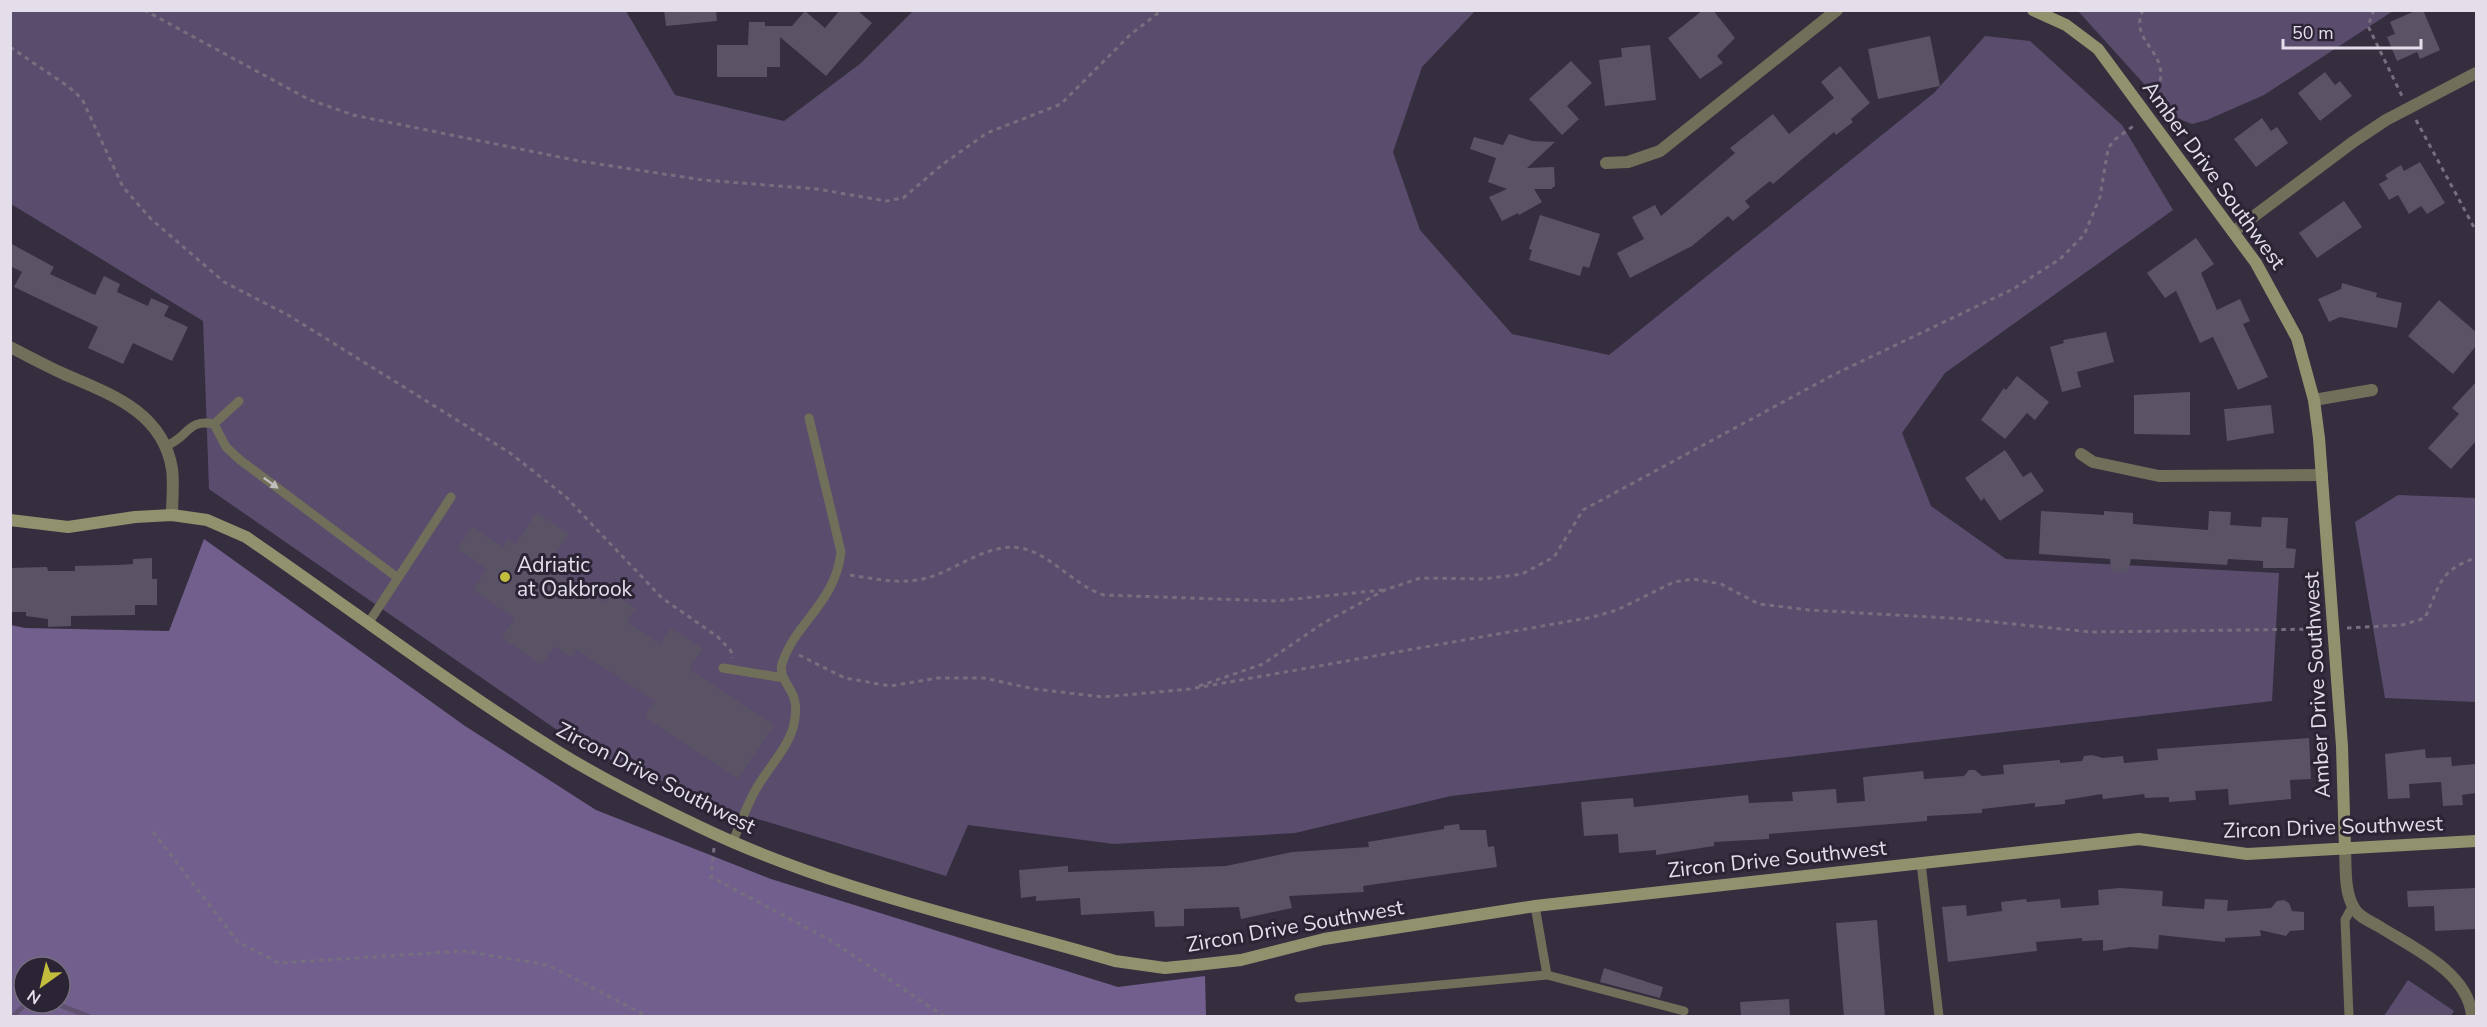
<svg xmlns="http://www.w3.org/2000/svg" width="2487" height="1027" viewBox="0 0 2487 1027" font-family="'Nunito Sans',sans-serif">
  <rect width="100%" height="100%" fill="#352e3f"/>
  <path fill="#5a4c6d" d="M 10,11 L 626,11 L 675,95 L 784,121 L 861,63 L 913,11 L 1475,11 L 1422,67 L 1393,152 L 1420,230 L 1512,334 L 1609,355 L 1934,93 L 1985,36 L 2030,41 L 2122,125 L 2173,210 L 1945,373 L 1902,433 L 1931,506 L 2006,559 L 2279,573 L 2272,701 L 1451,796 L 1295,833 L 1114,844 L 968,825 L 946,876 L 741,814 L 583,748 L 209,489 L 203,321 L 11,204 Z
    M 2078,11 L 2393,11 L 2264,95 L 2207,120 L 2192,124 L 2174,117 Z
    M 2398,495 L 2476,498 L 2476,702 L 2385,698 L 2355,522 Z
    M 2408,980 L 2454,1011 L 2451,1016 L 2384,1016 Z"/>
  <path fill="#725f8d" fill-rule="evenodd" d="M 204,539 L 465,726 L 596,810 L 771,879 L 1118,987 L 1205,976 L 1206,1016 L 11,1016 L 11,625 L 25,628 L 169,631 ZM 24,967 L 60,967 L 60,1003 L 24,1003 Z"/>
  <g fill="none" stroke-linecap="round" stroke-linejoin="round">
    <path stroke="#605170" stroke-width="5" d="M 54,1003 L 88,1016
      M 13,1016 L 27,1003"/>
  </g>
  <path fill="#5a5265" d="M 664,10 L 716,10 L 717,21 L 666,26 Z
    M 840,10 L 857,10 L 872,23 L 826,76 L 780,37 L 780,67 L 767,67 L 767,77 L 717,77 L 717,45 L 748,45 L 749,22 L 765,22 L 765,26 L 792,26 L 805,11 L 825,28 Z
    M 1703,10 L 1713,10 L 1735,38 L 1717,56 L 1723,63 L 1700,79 L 1668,38 Z
    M 2417,10 L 2423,10 L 2440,50 L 2420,59 L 2417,52 L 2397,61 L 2387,37 L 2395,34 L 2390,22 Z
    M 1930,36 L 1940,86 L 1878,99 L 1868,49 Z
    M 1650,45 L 1656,100 L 1605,106 L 1599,60 L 1622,57 L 1621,48 Z
    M 1571,61 L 1592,83 L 1567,106 L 1579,119 L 1562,135 L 1529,99 Z
    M 1840,66 L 1870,103 L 1851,119 L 1853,122 L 1836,135 L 1834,132 L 1773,184 L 1770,181 L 1745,201 L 1750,207 L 1733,221 L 1728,216 L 1692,246 L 1630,278 L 1617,253 L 1644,239 L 1632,217 L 1655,205 L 1661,216 L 1735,153 L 1730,148 L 1773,114 L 1789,134 L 1834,98 L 1821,82 Z
    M 2325,72 L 2335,85 L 2340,81 L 2352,96 L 2320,121 L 2298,93 Z
    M 2262,118 L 2271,131 L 2277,127 L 2288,143 L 2256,167 L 2234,139 Z
    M 1509,134 L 1532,141 L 1555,142 L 1527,168 L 1554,167 L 1555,186 L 1551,189 L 1534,189 L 1542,202 L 1519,215 L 1518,213 L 1502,221 L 1489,197 L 1507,189 L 1488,182 L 1496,158 L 1470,149 L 1474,137 L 1503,145 Z
    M 2420,162 L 2445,203 L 2427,214 L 2421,206 L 2409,214 L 2398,195 L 2389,200 L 2379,184 L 2388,179 L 2385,175 L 2401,165 L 2404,171 Z
    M 2344,201 L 2362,227 L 2317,258 L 2299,233 Z
    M 1540,215 L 1600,234 L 1589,268 L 1583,266 L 1580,276 L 1529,260 L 1532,250 L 1529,249 Z
    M 2196,238 L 2214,264 L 2201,273 L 2217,310 L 2240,299 L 2250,321 L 2243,324 L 2268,377 L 2238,390 L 2213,337 L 2200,343 L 2176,291 L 2165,298 L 2147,273 Z
    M 10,243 L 54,267 L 50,274 L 95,295 L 104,276 L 120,284 L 117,292 L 148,306 L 151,298 L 169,306 L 164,316 L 188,327 L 172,361 L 133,343 L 123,364 L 88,348 L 98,327 L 14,287 L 22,272 L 10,266 Z
    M 2342,283 L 2377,293 L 2376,297 L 2402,303 L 2397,328 L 2340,317 L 2329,322 L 2318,299 L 2341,289 Z
    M 2439,300 L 2476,332 L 2476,346 L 2453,374 L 2408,336 Z
    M 2106,332 L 2114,362 L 2077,372 L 2081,387 L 2062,392 L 2050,347 L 2064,343 L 2063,340 Z
    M 2017,376 L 2049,402 L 2035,420 L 2027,413 L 2005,439 L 1981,420 L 2004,388 L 2006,390 Z
    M 2476,382 L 2476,441 L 2451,469 L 2428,448 L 2459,414 L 2452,408 Z
    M 2190,392 L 2190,435 L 2134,434 L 2134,395 Z
    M 2271,405 L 2274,433 L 2227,441 L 2224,409 Z
    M 2005,450 L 2023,477 L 2031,472 L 2044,491 L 2000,521 L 1984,498 L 1981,501 L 1965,478 Z
    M 2041,511 L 2104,515 L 2104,511 L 2133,513 L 2133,524 L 2208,530 L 2209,511 L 2231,512 L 2230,525 L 2261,527 L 2262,517 L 2288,518 L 2286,548 L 2296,549 L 2294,568 L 2263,568 L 2263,561 L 2228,559 L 2227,565 L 2131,559 L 2128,572 L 2111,571 L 2110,559 L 2039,554 Z
    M 536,512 L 569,534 L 548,566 L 604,603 L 611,592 L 636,608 L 627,622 L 660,644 L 671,628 L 703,649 L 689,669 L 774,725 L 738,779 L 644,717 L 655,701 L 577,650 L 572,658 L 554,646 L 542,665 L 501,638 L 515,618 L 473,590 L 487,569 L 457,549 L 472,527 L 503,547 L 508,539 L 516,544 Z
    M 152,558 L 152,579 L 157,579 L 157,605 L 135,605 L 135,615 L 71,616 L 71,626 L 48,627 L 48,619 L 26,616 L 26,612 L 10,612 L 10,568 L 47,567 L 48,571 L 75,571 L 75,566 L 118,565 L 133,564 L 133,559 Z
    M 2309,738 L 2311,779 L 2290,780 L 2291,799 L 2229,805 L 2228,789 L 2195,791 L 2196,800 L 2169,802 L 2169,797 L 2145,798 L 2144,794 L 2103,799 L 2102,794 L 2065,800 L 2065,804 L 2035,807 L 2035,803 L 1982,809 L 1982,813 L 1927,816 L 1927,821 L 1769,834 L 1769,839 L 1714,842 L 1714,846 L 1656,855 L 1656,850 L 1619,853 L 1618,834 L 1584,836 L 1581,802 L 1633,798 L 1634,807 L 1748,795 L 1749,803 L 1793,801 L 1792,792 L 1836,789 L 1837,803 L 1865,801 L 1863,777 L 1923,771 L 1924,779 L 1964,776 L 1969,770 L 1975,770 L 1982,776 L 2004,774 L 2003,765 L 2060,760 L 2060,763 L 2082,761 L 2084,756 L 2092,755 L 2103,758 L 2123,756 L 2124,763 L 2158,760 L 2157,749 Z
    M 2425,749 L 2426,758 L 2451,757 L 2452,766 L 2476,764 L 2476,793 L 2462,795 L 2463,805 L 2443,806 L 2441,782 L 2409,784 L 2410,798 L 2388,799 L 2385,754 Z
    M 1459,824 L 1460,830 L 1486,830 L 1488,847 L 1494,846 L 1497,867 L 1363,886 L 1364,892 L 1289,896 L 1292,908 L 1241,919 L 1239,907 L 1184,909 L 1184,926 L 1155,927 L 1154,911 L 1081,915 L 1080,898 L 1036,901 L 1036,896 L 1021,898 L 1019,870 L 1068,866 L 1068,872 L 1226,866 L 1292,852 L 1369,847 L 1368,842 L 1444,829 L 1444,826 Z
    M 2120,888 L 2163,891 L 2162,906 L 2204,909 L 2205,899 L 2228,900 L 2227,911 L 2271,908 L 2277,901 L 2284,900 L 2289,903 L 2292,911 L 2304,912 L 2304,930 L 2290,931 L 2286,936 L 2260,930 L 2261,936 L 2225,938 L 2225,942 L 2159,935 L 2158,949 L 2130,947 L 2103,951 L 2103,940 L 2082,941 L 2082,938 L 2036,942 L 2037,951 L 1948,962 L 1942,907 L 1966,905 L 1967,916 L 2002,911 L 2001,902 L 2026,899 L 2027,902 L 2060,899 L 2061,908 L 2099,905 L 2098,890 Z
    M 2476,888 L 2476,929 L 2435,931 L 2434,906 L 2408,907 L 2407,891 Z
    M 1877,920 L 1885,1017 L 1844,1017 L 1836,923 Z
    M 1604,968 L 1663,987 L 1660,998 L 1600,982 Z
    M 1789,999 L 1790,1017 L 1741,1017 L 1740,1002 Z"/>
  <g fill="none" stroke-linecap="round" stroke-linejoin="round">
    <path stroke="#766f7f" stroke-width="3" stroke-dasharray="4.5 4.5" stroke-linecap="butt" d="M 144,10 L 308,99 L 353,115 L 579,161 L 703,180 L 817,189 L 886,201 L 903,198 L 943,164 L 987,133 L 1061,104 L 1131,34 L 1162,10
      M 2143,10 C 2131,35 2155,46 2160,67 C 2163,78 2157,91 2155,101
      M 2374,10 L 2368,26 L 2402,96
      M 10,47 L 69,87 L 82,99 L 123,187 L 151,219 L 224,282 L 288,315 L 510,453 L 565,496 L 662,598 L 718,637 L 731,651 L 733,658
      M 2416,120 L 2476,231
      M 850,575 C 876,579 901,585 927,578 C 959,569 990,540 1025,549 C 1055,558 1075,586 1104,595 L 1275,601 L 1383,590
      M 2347,628 L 2402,625 L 2425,618 C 2440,585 2439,570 2476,558
      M 799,655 L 845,678 L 890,686 L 938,678 L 984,678 L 1034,689 L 1103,697 L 1190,689 L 1593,617 L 1617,610 L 1674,582 L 1693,579 L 1721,584 L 1759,604 L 1809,610 L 1965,619 L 2091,632 L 2320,629
      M 1199,686 L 1263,664 L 1325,622 L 1385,590 L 1420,578 L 1483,579 L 1522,574 L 1554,557 L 1583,510 L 1833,375 L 2013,289 L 2060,259 L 2084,235 L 2100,197 L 2108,149 L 2113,141 L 2136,124
      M 153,832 L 238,942 L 279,963 L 464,951 L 548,965 L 647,1016
      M 714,848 L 711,877 L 830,940 L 944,1016"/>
    <path stroke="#706f59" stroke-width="9" d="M 214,424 L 239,401
      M 165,446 C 188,439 187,418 214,424 L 226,447 L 240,460 L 398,578 L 369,622
      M 398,578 L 451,497
      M 723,668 L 784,678
      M 733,841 C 740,825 746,807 755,791 C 766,770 786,751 793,728 C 796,717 797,703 792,693 C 787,683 779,675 782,664 C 795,622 835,604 841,552 L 809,418
      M 1921,863 L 1939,1016
      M 1535,906 L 1547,975
      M 1299,998 L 1547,975 L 1684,1011
      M 2349,1016 L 2345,920 L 2352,907"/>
    <path stroke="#706f59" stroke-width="12" d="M 1606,163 L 1628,162 L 1660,151 L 1837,10
      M 2233,232 L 2353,142 L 2386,120 L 2476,73
      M 10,347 C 28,356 46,366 64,374 C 110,394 163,412 172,469 C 174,484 172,500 172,515
      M 2314,400 L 2372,390
      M 2081,454 L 2093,462 L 2159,476 L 2322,475
      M 2345,849 C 2346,867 2344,892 2354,908 C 2358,917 2372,922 2380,927 C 2413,948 2468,972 2472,1016"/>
    <path stroke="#92916e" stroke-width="12" d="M 2033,10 L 2066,25 L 2098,49 L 2256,263 L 2297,338 L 2314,400 L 2319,438 L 2342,746 L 2345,849
      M 10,520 L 68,527 L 135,517 L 172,515 L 207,520 L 246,537 C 350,608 450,685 557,751 C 602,779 652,804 700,827 C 831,890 976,920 1115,961 L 1165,968 L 1196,965 L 1241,960 L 1324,939 L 1535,906 L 2139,839 L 2247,854 L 2476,841"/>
  </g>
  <defs><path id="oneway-solid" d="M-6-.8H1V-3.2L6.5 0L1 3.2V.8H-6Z" transform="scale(1.5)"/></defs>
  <use fill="#c0bdbe" href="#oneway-solid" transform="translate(271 483) rotate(36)"/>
  <circle fill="#c3bd3e" stroke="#2b2435" stroke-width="2" cx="505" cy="577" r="6"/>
  <g text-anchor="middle" stroke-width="6" stroke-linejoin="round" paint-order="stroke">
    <g font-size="21" fill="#e3deea" stroke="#2b2435">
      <text transform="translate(2214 175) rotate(54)" y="7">Amber Drive Southwest</text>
      <text transform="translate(2317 685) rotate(-93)" y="7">Amber Drive Southwest</text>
      <text transform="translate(656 778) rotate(27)" y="7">Zircon Drive Southwest</text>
      <text transform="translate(2333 827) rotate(-2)" y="7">Zircon Drive Southwest</text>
      <text transform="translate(1777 859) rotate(-6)" y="7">Zircon Drive Southwest</text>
      <text transform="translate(1295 926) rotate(-10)" y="7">Zircon Drive Southwest</text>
    </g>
    <g font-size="21" fill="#e3deea" stroke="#2b2435" text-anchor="start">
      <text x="517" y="572">Adriatic<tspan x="517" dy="24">at Oakbrook</tspan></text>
    </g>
  </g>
  <rect width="2487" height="1027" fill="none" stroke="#e3deea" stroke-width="24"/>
  <g transform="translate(42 985) rotate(214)"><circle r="28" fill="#2b2435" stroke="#756e7d" stroke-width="1.5"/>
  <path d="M0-4.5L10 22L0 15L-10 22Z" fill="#c3bd3e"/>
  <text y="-9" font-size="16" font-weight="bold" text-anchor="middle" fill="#e3deea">N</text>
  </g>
  <path d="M2283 39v9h138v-9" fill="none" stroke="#e3deea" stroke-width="3"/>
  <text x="2292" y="39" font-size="18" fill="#e3deea" stroke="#2b2435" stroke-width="4.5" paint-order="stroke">50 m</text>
</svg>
